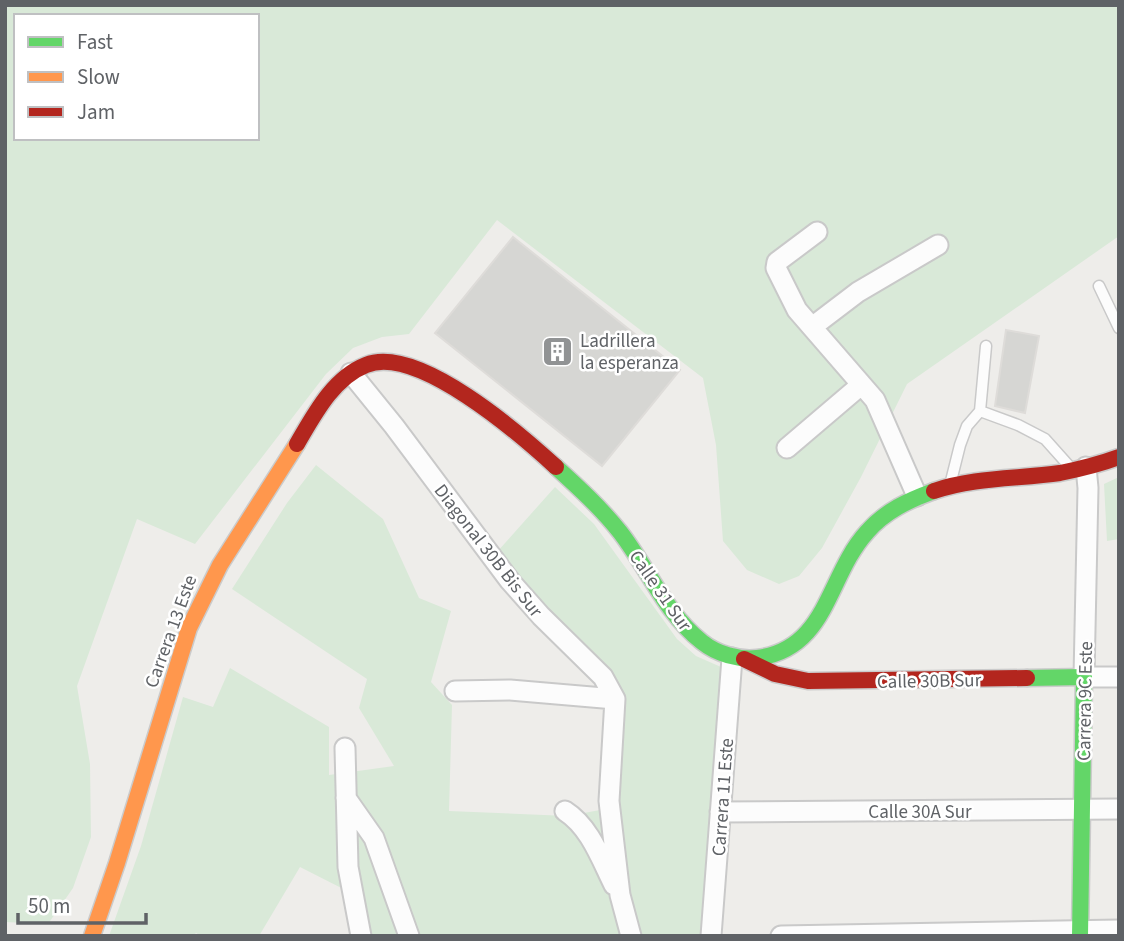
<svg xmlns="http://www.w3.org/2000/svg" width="1124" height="941" viewBox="0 0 1124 941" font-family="'Source Sans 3',sans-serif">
  <rect width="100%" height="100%" fill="#eeedea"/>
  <path fill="#d9e9d8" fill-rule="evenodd" d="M 5,5 L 1119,5 L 1119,236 L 907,384 L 861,477 L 822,548 L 799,576 L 779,584 L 747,570 L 723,541 L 716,445 L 703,378 L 497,220 L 409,334 L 382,337 L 353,348 L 326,374 L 195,544 L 137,519 L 77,686 L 90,764 L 91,837 L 73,888 L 48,924 L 5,922 ZM 16,16 L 257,16 L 257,138 L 16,138 Z
    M 316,465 L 383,519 L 419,598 L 451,611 L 431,682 L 452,705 L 449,811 L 568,816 L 616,807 L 620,706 L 497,552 L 555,487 L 594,524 L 677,639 L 696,656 L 721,667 L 705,936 L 372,936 L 365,900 L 300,867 L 259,936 L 201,936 L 196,933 L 193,936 L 109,936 L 141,846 L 183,697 L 213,707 L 230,668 L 329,727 L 329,775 L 394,766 L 359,708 L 367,679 L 232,589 L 287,503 Z
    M 1119,477 L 1119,539 L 1107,541 L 1104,484 Z"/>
  <path fill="#d6d6d3" stroke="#dedcd9" stroke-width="2" d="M 513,237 L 680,370 L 602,466 L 435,333 Z
    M 1006,330 L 1039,336 L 1025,413 L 995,406 Z"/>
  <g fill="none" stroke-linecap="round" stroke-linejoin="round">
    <defs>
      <path id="lane" d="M 1099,286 L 1119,328
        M 980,411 L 1018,425 L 1045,439 L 1070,467
        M 950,485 L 960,445 L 967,426 L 980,411 L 986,346"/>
      <path id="street" d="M 817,232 L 777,262 L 776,268 L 797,310 L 875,400 L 917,496
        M 812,327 L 858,292 L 938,245
        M 351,373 L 394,426 L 510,581 L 541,616 L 603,677 L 615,699 L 609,801 L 620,895 L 631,936
        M 787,448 L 861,385
        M 1086,467 L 1088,488 L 1084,677 L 1119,677
        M 455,691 L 510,690 L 615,699
        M 345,748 L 348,867 L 361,936
        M 346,798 L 374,838 L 409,936
        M 565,811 C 590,827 601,859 614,885
        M 720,812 L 1119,809
        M 711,936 L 732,658
        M 781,936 L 1119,930"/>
      <path id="fast" d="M 556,467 C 578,487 601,508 620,532 C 648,568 665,613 702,642 C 717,654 738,660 757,658 C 828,649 827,576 867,532 C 885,511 909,500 934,491
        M 1027,678 L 1084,677 L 1080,936"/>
      <path id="slow" d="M 92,936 L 117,863 L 189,628 L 220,565 L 297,444"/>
      <path id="jam" d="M 297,444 C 314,415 333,378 366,365 C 417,344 520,434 556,467
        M 934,491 C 974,477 1019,479 1060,473 C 1080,469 1100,464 1119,457
        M 744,659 L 775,674 L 808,681 L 1027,678"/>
    </defs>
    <use href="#lane" stroke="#c9c9c9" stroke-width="13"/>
    <use href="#street" stroke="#c9c9c9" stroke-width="23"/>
    <use href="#fast" stroke="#cbcbcb" stroke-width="19"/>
    <use href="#slow" stroke="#cbcbcb" stroke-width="19"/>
    <use href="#jam" stroke="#cbcbcb" stroke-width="19"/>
    <use href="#lane" stroke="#fcfcfc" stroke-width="10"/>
    <use href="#street" stroke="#fcfcfc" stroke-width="19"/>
    <use href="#fast" stroke="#63d668" stroke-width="16"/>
    <use href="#slow" stroke="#ff974d" stroke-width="16"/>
    <use href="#jam" stroke="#b3261e" stroke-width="16"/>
  </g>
  <defs>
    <symbol id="building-square" viewBox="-11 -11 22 22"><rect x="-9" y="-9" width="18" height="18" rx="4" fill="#919394" stroke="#fff"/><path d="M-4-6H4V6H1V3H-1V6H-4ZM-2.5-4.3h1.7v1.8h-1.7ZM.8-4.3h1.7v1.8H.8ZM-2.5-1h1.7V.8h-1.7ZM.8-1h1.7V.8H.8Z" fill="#fff"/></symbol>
  </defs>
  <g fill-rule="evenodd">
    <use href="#building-square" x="540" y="334" width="35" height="35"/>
  </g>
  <g text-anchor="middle" stroke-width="5" stroke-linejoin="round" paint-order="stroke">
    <g font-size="19" fill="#5f6266" stroke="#fff" text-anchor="start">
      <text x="580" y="347">Ladrillera<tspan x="580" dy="22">la esperanza</tspan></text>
    </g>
    <g font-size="19" fill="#5f6266" stroke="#fff">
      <text transform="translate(489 550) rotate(52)" y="7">Diagonal 30B Bis Sur</text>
      <text transform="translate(661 590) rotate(55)" y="7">Calle 31 Sur</text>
      <text transform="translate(170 631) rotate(-70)" y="7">Carrera 13 Este</text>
      <text transform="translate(929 680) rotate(-1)" y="7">Calle 30B Sur</text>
      <text transform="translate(1084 701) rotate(-89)" y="7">Carrera 9C Este</text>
      <text transform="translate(722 797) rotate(-86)" y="7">Carrera 11 Este</text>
      <text x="920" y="818">Calle 30A Sur</text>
    </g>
  </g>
  <rect width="1124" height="941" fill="none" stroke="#5f6266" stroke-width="14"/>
  <rect x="14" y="14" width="245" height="126" fill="#ffffff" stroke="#bfc0c2" stroke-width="2"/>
  <rect x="28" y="37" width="35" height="10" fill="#63d668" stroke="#bfc0c2" stroke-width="2"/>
  <text x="77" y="49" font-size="21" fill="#5f6266">Fast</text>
  <rect x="28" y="72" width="35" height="10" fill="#ff974d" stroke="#bfc0c2" stroke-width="2"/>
  <text x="77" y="84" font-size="21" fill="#5f6266">Slow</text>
  <rect x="28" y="107" width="35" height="10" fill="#b3261e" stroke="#bfc0c2" stroke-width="2"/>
  <text x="77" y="119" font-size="21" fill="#5f6266">Jam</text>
  <path d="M18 913v10h128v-10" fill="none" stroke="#5f6266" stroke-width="3.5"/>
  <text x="28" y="913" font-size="21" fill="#5f6266" stroke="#ffffff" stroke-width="5" paint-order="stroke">50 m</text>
</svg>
